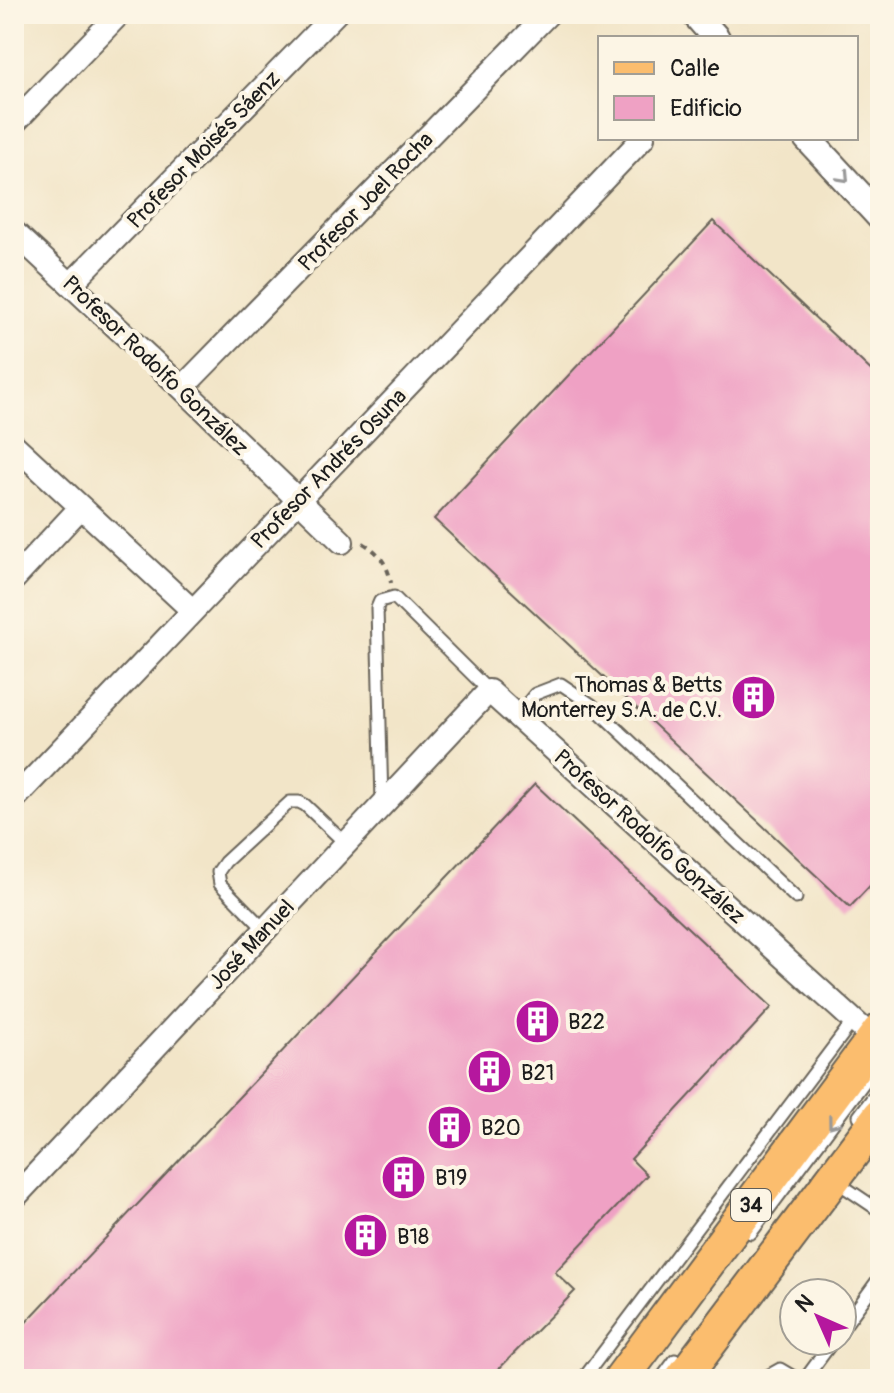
<svg xmlns="http://www.w3.org/2000/svg" width="894" height="1393" viewBox="0 0 894 1393" font-family="Pangolin,sans-serif">
  <rect width="100%" height="100%" fill="#fcf5e5"/>
  <filter id="ink" filterUnits="userSpaceOnUse"><feTurbulence type="fractalNoise" baseFrequency=".0125" numOctaves="2"/><feDisplacementMap in="SourceGraphic" scale="16" xChannelSelector="R" yChannelSelector="G"/><feConvolveMatrix kernelMatrix="1 2 1 2 8 2 1 2 1" color-interpolation-filters="sRGB"/></filter>
  <filter id="wash" filterUnits="userSpaceOnUse"><feTurbulence type="fractalNoise" baseFrequency=".006" numOctaves="4" result="noise"/><feDisplacementMap in="SourceGraphic" scale="32" xChannelSelector="R" yChannelSelector="G"/><feGaussianBlur stdDeviation="1.8" result="paint"/><feColorMatrix in="noise" values="0 0 0 0 0 0 0 0 0 0 0 0 0 0 0 0 0 1.4 0 .05"/><feComposite in="paint" operator="in"/></filter>
  <g filter="url(#wash)">
    <rect width="100%" height="100%" fill="#f2e5c8"/>
    <g id="blocks">
      <path fill="#efa1c4" d="M 713,221 L 880,379 L 880,875 L 850,907 L 434,519 Z
        M 535,784 L 772,1007 L 631,1159 L 647,1175 L 555,1272 L 575,1291 L 489,1379 L 14,1379 L 14,1335 Z"/>
    </g>
  </g>
  <g filter="url(#ink)">
    <use href="#blocks" fill-opacity="0" stroke="#676258" stroke-width="2"/>
    <g fill="none" stroke-linecap="round" stroke-linejoin="round">
      <defs>
        <path id="service" d="M 517,716 L 535,694 L 561,684 L 592,705 L 796,898
          M 382,803 L 377,608 L 380,601 L 394,597 L 489,691
          M 264,929 L 220,884 L 218,872 L 225,862 L 290,802 L 299,802 L 305,805 L 345,843
          M 859,1116 L 880,1088
          M 834,1180 L 880,1211
          M 751,1233 L 880,1061
          M 842,1329 L 880,1277
          M 583,1379 L 853,1021
          M 661,1379 L 675,1360
          M 762,1379 L 780,1369 L 797,1379
          M 805,1379 L 833,1341"/>
        <path id="minor" d="M 14,123 L 119,14
          M 14,232 L 182,388 L 342,542
          M 71,284 L 335,14
          M 182,388 L 548,14
          M 14,445 L 192,610
          M 14,579 L 81,507
          M 14,799 L 643,138
          M 14,1198 L 489,691 L 874,1039"/>
        <path id="tertiary" d="M 695,14 L 716,38
          M 807,138 L 880,217"/>
        <path id="primary" d="M 621,1379 L 880,1031
          M 682,1379 L 880,1116"/>
      </defs>
      <use href="#service" stroke="#676258" stroke-width="15"/>
      <use href="#minor" stroke="#676258" stroke-width="26"/>
      <use href="#tertiary" stroke="#676258" stroke-width="30"/>
      <use href="#primary" stroke="#676258" stroke-width="38"/>
      <path stroke="#676258" stroke-width="4" stroke-dasharray="6 6" stroke-linecap="butt" d="M 363,543 C 379,552 388,565 391,583"/>
      <use href="#service" stroke="#fff" stroke-width="11"/>
      <use href="#minor" stroke="#fff" stroke-width="22"/>
      <use href="#tertiary" stroke="#fff" stroke-width="26"/>
      <use href="#primary" stroke="#fbbd6e" stroke-width="34"/>
    </g>
    <defs><path id="oneway-chevron" d="M-2-3.5L2.5 0L-2 3.5" fill="none" stroke-width="1.6" stroke-linecap="round" stroke-linejoin="round" transform="scale(2)"/></defs>
    <g stroke="#999">
      <use href="#oneway-chevron" transform="translate(844 177) rotate(47)"/>
      <use href="#oneway-chevron" transform="translate(833 1123) rotate(127)"/>
    </g>
  </g>
  <defs>
    <symbol id="building-disc" viewBox="-11 -11 22 22"><circle r="9.5" fill="#b5179e" stroke="#fcf5e5"/><path d="M-4-6H4V6H1V3H-1V6H-4ZM-2.5-4.3h1.7v1.8h-1.7ZM.8-4.3h1.7v1.8H.8ZM-2.5-1h1.7V.8h-1.7ZM.8-1h1.7V.8H.8Z" fill="#fff"/></symbol>
  </defs>
  <g fill-rule="evenodd">
    <use href="#building-disc" x="728" y="672" width="51" height="51"/>
    <use href="#building-disc" x="512" y="996" width="51" height="51"/>
    <use href="#building-disc" x="464" y="1046" width="51" height="51"/>
    <use href="#building-disc" x="424" y="1102" width="51" height="51"/>
    <use href="#building-disc" x="378" y="1152" width="51" height="51"/>
    <use href="#building-disc" x="340" y="1210" width="51" height="51"/>
  </g>
  <g text-anchor="middle" stroke-width="8" stroke-linejoin="round" paint-order="stroke">
    <rect fill="#fcf5e5" stroke="#5f5d58" stroke-width="2" x="731" y="1189" width="40" height="32" rx="6"/>
    <g font-size="20" font-weight="bold" fill="#1c1c1c">
      <text x="751" y="1212">34</text>
    </g>
    <g font-size="22" fill="#1c1c1c" stroke="#fcf5e5">
      <text transform="translate(203 149) rotate(-46)" y="8">Profesor Moisés Sáenz</text>
      <text transform="translate(365 201) rotate(-46)" y="8">Profesor Joel Rocha</text>
      <text transform="translate(156 365) rotate(44)" y="8">Profesor Rodolfo González</text>
      <text transform="translate(328 468) rotate(-46)" y="8">Profesor Andrés Osuna</text>
      <text transform="translate(650 836) rotate(42)" y="8">Profesor Rodolfo González</text>
      <text transform="translate(251 944) rotate(-47)" y="8">José Manuel</text>
    </g>
    <g font-size="22" fill="#1c1c1c" stroke="#fcf5e5" text-anchor="start">
      <text x="722" y="692" text-anchor="end">Thomas &amp; Betts<tspan x="722" dy="25">Monterrey S.A. de C.V.</tspan></text>
      <text x="568" y="1029">B22</text>
      <text x="521" y="1080">B21</text>
      <text x="481" y="1135">B20</text>
      <text x="435" y="1185">B19</text>
      <text x="397" y="1244">B18</text>
    </g>
  </g>
  <rect width="894" height="1393" fill="none" stroke="#fcf5e5" stroke-width="48"/>
  <rect x="598" y="36" width="260" height="104" fill="#fcf5e5" stroke="#a29e95" stroke-width="2"/>
  <rect x="614" y="62" width="40" height="12" fill="#fbbd6e" stroke="#a29e95" stroke-width="2"/>
  <text x="670" y="76" font-size="24" fill="#1c1c1c">Calle</text>
  <rect x="614" y="96" width="40" height="24" fill="#efa1c4" stroke="#a29e95" stroke-width="2"/>
  <text x="670" y="116" font-size="24" fill="#1c1c1c">Edificio</text>
  <g transform="translate(818 1317) rotate(315)"><circle r="38" fill="#fcf5e5" stroke="#a29e95" stroke-width="2"/>
  <path d="M0-6L14 30L0 20L-14 30Z" fill="#b5179e"/>
  <text y="-12" font-size="22" font-weight="bold" text-anchor="middle" fill="#1c1c1c">N</text>
  </g>
</svg>
